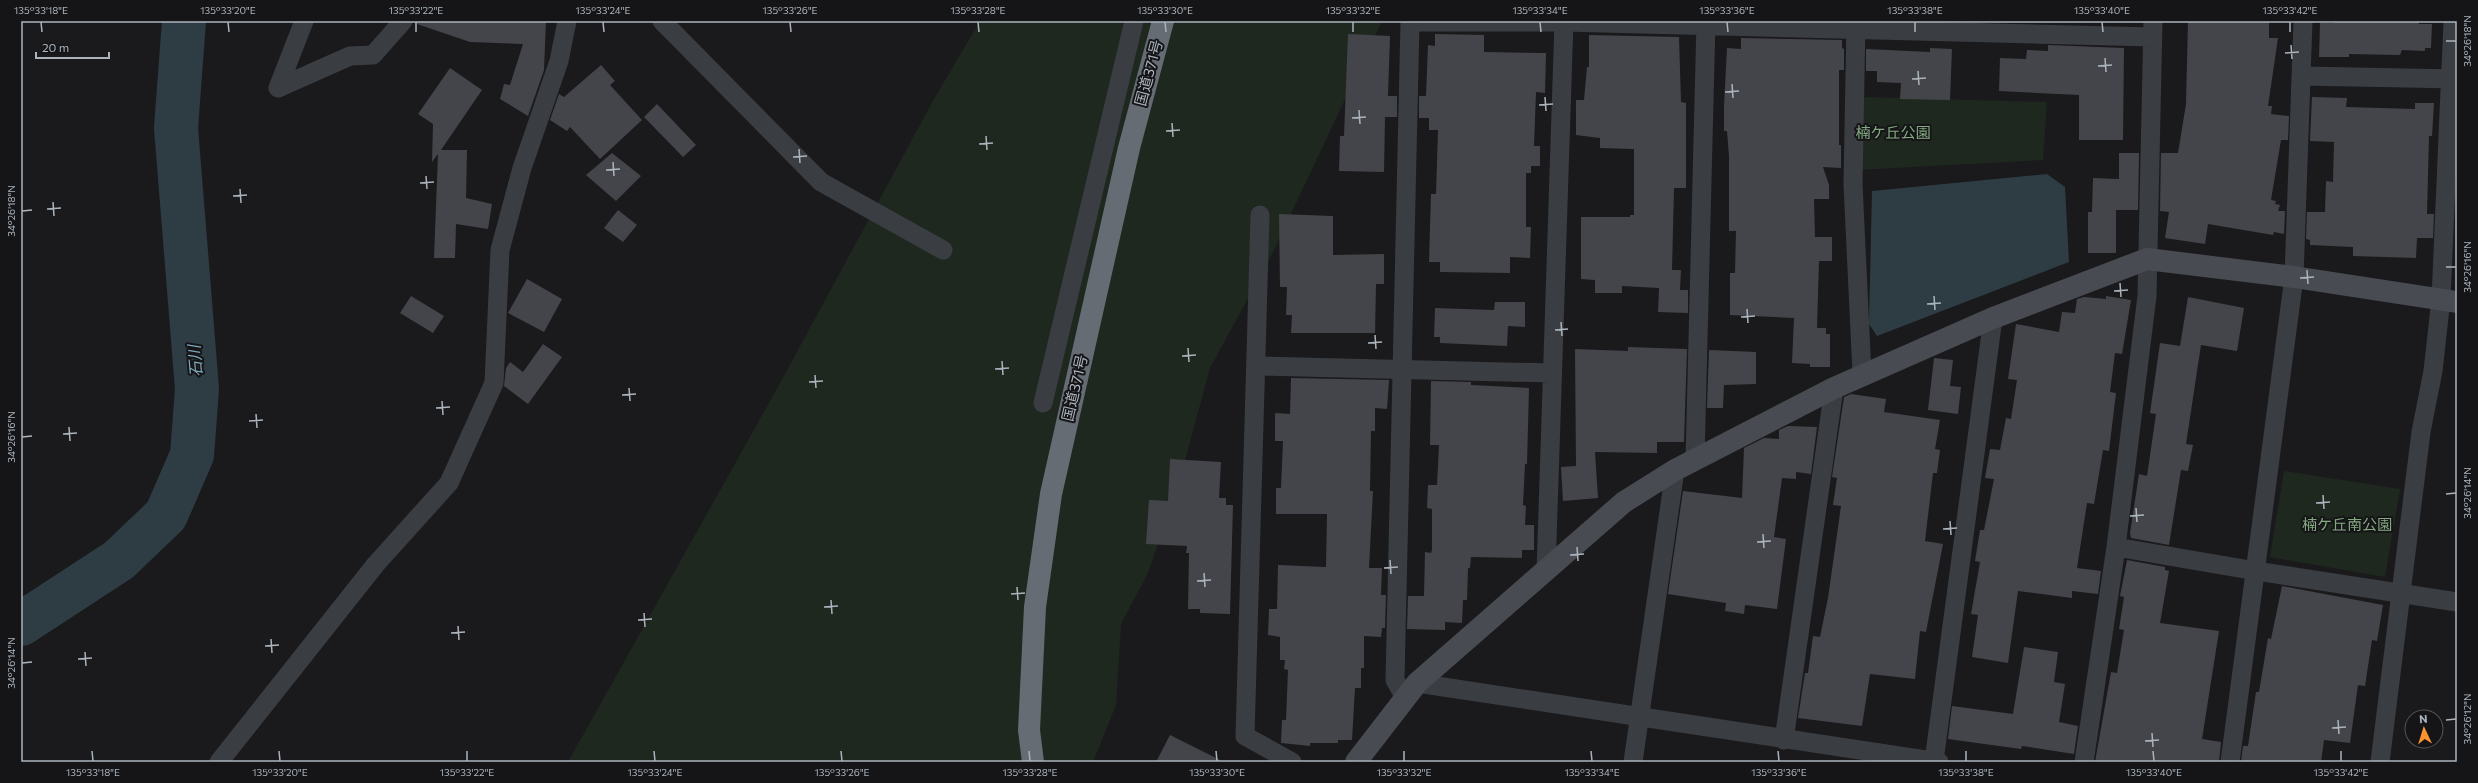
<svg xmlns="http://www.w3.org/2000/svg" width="2478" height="783" viewBox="0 0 2478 783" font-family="Commissioner,'Noto Sans JP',sans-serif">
  <rect width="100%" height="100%" fill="#1a1a1d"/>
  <path fill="#1f281f" d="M 980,21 L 1382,21 L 1272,254 L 1210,368 L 1181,475 L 1148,573 L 1121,624 L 1116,705 L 1093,762 L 568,762 L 784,376 L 934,99 Z
    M 1860,97 L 2047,102 L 2043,160 L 1857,170 Z
    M 2284,471 L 2400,489 L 2385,577 L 2270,557 Z"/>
  <path fill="#2e3d43" d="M 2047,174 L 2065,187 L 2069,262 L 1877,336 L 1869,324 L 1872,191 Z"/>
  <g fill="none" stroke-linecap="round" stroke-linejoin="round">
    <path stroke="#2e3d43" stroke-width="44" d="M 21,624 L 119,560 L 166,515 L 192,455 L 197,389 L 176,128 L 184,21"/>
  </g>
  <path fill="#44454a" d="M 418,21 L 546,21 L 544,70 L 528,116 L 500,99 L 504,84 L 510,85 L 523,44 L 470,42 L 417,24 Z
    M 2188,21 L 2269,21 L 2269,38 L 2278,38 L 2268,106 L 2272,106 L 2271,114 L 2289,116 L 2288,140 L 2281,140 L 2271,200 L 2276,201 L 2275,204 L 2280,205 L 2278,211 L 2285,211 L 2284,234 L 2274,232 L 2273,235 L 2208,224 L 2205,244 L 2165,238 L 2169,212 L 2160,211 L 2161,153 L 2178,153 L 2186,104 Z
    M 2334,21 L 2419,21 L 2419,24 L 2432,24 L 2431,48 L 2425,48 L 2425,51 L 2402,50 L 2400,55 L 2349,54 L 2349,57 L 2319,57 L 2320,23 L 2334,23 Z
    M 1348,34 L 1390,36 L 1388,96 L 1397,96 L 1397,117 L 1385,117 L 1384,172 L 1339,171 L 1340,136 L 1344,136 Z
    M 1435,34 L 1484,35 L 1484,52 L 1546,53 L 1545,93 L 1536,92 L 1534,146 L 1540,146 L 1540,166 L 1531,166 L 1531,173 L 1526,173 L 1526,227 L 1531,227 L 1530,258 L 1510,257 L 1510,273 L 1440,272 L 1440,262 L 1429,262 L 1431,194 L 1436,194 L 1438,130 L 1429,130 L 1429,118 L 1419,118 L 1419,96 L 1426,96 L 1428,45 L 1435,46 Z
    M 1589,35 L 1679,37 L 1681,102 L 1686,103 L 1686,188 L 1674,188 L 1672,270 L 1681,270 L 1680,290 L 1688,290 L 1688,313 L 1658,312 L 1659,288 L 1622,286 L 1622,293 L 1595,293 L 1595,280 L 1581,279 L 1581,217 L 1630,217 L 1630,215 L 1634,215 L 1634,149 L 1600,148 L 1600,138 L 1576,135 L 1576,100 L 1584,100 L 1587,67 L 1589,67 Z
    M 1741,38 L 1842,40 L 1842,48 L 1844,49 L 1844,70 L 1839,70 L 1839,145 L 1841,145 L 1841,168 L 1823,167 L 1829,185 L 1829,199 L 1814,199 L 1815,237 L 1832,237 L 1832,261 L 1819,261 L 1817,328 L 1826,328 L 1826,334 L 1830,334 L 1830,367 L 1810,367 L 1810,364 L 1792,363 L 1794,318 L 1730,315 L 1730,273 L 1735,273 L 1736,231 L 1729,231 L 1729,156 L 1727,131 L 1724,131 L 1724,106 L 1727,48 L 1741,49 Z
    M 2048,45 L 2124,48 L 2123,140 L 2079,140 L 2079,95 L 1999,91 L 2000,58 L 2026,59 L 2027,50 L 2048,51 Z
    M 1930,48 L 1952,49 L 1950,100 L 1900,99 L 1901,83 L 1877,82 L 1877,71 L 1866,71 L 1866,49 L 1930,52 Z
    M 601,65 L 615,81 L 610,85 L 642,120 L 600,159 L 570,127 L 567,131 L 550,120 L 559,94 L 564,97 Z
    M 450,68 L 482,90 L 441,150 L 467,150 L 466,198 L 492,204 L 488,229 L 456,224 L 455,258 L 434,258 L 438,154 L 432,162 L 433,124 L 418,114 Z
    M 2312,97 L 2347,98 L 2346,107 L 2415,109 L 2415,103 L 2434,103 L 2432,136 L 2429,136 L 2427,214 L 2434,214 L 2433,238 L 2417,238 L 2416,258 L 2353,256 L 2353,247 L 2310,245 L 2310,240 L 2306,239 L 2307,212 L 2325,212 L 2326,181 L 2333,182 L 2334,142 L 2310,141 Z
    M 657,104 L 696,145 L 683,157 L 644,117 Z
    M 612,153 L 641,176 L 616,201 L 586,175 Z
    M 2119,153 L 2139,153 L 2138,210 L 2116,210 L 2116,253 L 2088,253 L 2088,212 L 2092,212 L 2093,178 L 2119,179 Z
    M 618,210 L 637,225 L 623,242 L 604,228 Z
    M 1279,214 L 1333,216 L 1333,255 L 1384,254 L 1384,284 L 1376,284 L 1375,333 L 1291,333 L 1292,315 L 1286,315 L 1287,287 L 1280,287 Z
    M 527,279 L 562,299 L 544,332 L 508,313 Z
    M 411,296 L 444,316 L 433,333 L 400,313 Z
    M 2106,296 L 2131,300 L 2122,354 L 2115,353 L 2110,392 L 2116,393 L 2109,451 L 2103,450 L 2094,504 L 2087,503 L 2077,568 L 2101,571 L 2098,594 L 2072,591 L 2072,598 L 2018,591 L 2008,663 L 1972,657 L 1978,615 L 1971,614 L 1980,562 L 1975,561 L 1980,530 L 1984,530 L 1994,479 L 1985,478 L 1990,449 L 2000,450 L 2006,418 L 2011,419 L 2017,380 L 2008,379 L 2016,324 L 2059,332 L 2062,312 L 2075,313 L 2077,299 L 2084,297 L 2106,299 Z
    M 2188,297 L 2244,308 L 2237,351 L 2201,345 L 2186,444 L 2193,445 L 2188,471 L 2181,470 L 2169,545 L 2131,538 L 2130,533 L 2139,474 L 2147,476 L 2156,414 L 2150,413 L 2160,343 L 2180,346 Z
    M 1495,302 L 1525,302 L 1525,327 L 1508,326 L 1507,346 L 1440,343 L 1440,337 L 1434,337 L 1435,308 L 1494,310 Z
    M 543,344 L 562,357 L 528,404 L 504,386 L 506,368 L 510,362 L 523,372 Z
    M 1628,347 L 1687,349 L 1684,442 L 1657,442 L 1657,453 L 1595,452 L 1598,498 L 1563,501 L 1561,467 L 1576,466 L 1575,349 L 1628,351 Z
    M 1709,350 L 1756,352 L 1756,384 L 1724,385 L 1723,408 L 1707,408 Z
    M 1934,358 L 1953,360 L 1950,386 L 1961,387 L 1958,414 L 1928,410 Z
    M 1291,378 L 1389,380 L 1387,409 L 1375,408 L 1375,431 L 1371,431 L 1370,491 L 1373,491 L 1369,568 L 1382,568 L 1381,595 L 1386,595 L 1385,628 L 1382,628 L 1381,637 L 1364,636 L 1364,668 L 1361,668 L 1361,688 L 1355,688 L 1352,740 L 1338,740 L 1338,743 L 1310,743 L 1310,746 L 1281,743 L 1282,720 L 1286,720 L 1288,670 L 1284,669 L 1285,660 L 1280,660 L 1280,637 L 1268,635 L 1269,609 L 1277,609 L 1278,565 L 1326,567 L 1327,514 L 1276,514 L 1276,488 L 1281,488 L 1283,441 L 1275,441 L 1275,413 L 1290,414 Z
    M 1431,381 L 1471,382 L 1471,385 L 1529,388 L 1527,464 L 1525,464 L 1523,505 L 1526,506 L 1525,525 L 1534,525 L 1534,550 L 1522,550 L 1522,558 L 1471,557 L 1470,568 L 1468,568 L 1467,600 L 1463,600 L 1462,623 L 1445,622 L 1445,630 L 1407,629 L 1408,596 L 1424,596 L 1425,552 L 1431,553 L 1432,550 L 1432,509 L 1427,508 L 1428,485 L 1437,485 L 1439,445 L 1430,445 Z
    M 1851,394 L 1886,399 L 1884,412 L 1940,420 L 1935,449 L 1940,450 L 1937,473 L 1933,473 L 1925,541 L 1943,544 L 1926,632 L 1920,631 L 1915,679 L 1870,674 L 1862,726 L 1798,718 L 1805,673 L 1808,673 L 1813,636 L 1820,637 L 1828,598 L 1841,506 L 1833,505 L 1837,478 L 1832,477 L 1844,397 Z
    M 1788,426 L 1817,427 L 1811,474 L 1796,472 L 1796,479 L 1782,478 L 1774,537 L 1786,539 L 1777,609 L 1745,605 L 1744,614 L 1725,611 L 1726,603 L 1668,594 L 1683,491 L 1742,498 L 1744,448 L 1764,438 L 1779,439 L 1779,430 Z
    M 1170,459 L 1221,462 L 1219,498 L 1226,498 L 1226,505 L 1233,505 L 1230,614 L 1200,613 L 1200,609 L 1188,609 L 1189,553 L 1186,553 L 1187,546 L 1146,544 L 1149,500 L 1168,501 Z
    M 2127,560 L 2165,567 L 2165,570 L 2169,571 L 2160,623 L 2219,631 L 2202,739 L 2221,742 L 2219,762 L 2095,762 L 2111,672 L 2117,673 L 2124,630 L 2119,629 L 2124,597 L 2120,596 Z
    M 2282,586 L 2383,605 L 2377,641 L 2372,640 L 2365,686 L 2358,685 L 2350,743 L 2324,740 L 2321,762 L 2241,762 L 2243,746 L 2248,746 L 2256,692 L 2259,692 L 2268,638 L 2271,639 Z
    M 2024,647 L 2058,652 L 2054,682 L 2065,684 L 2059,722 L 2078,726 L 2074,754 L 2022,746 L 2021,749 L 1948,739 L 1952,706 L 2013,714 Z
    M 1170,735 L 1224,762 L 1156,762 Z"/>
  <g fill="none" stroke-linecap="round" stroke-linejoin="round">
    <path stroke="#3a3d42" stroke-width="19" d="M 304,21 L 278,88 L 350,56 L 373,55 L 403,21
      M 662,21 L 821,182 L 943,250
      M 1856,21 L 1853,184 L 1862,374
      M 2302,76 L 2457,79
      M 1260,215 L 1245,736 L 1292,762
      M 1257,366 L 1552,373
      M 1043,403 L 1134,21
      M 1695,460 L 1706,21
      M 2116,547 L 2256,571 L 2457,602
      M 1546,572 L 1564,21
      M 1417,683 C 1591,708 1765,737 1939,762
      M 1405,698 L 1395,680 L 1410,22 L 1564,22 L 2152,37
      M 1784,740 L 1834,388
      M 1934,761 L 1993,318
      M 219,762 L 376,564 L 449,483 L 494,383 L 500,250 L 522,168 L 559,61 L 567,21
      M 1633,762 L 1675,470
      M 2084,762 L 2116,547 L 2147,296 L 2153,21
      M 2230,762 L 2294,277 L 2303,21
      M 2380,762 L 2421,432 L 2433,371 L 2441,299 L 2453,21"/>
    <path stroke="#484c52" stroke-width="22" d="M 1356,762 L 1417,683 L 1624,502 L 1675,470 L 1834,388 L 1993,318 L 2147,259 L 2294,277 L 2457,302"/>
    <path stroke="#666c74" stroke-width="22" d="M 1033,762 L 1029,730 L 1035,607 L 1051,494 L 1129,148 L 1163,21"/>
  </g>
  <path fill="none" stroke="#abb4bd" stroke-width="1.5" d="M 41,22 L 42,32M 228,22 L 229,32M 416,22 L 416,32M 603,22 L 604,32M 790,22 L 791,32M 978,22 L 979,32M 1165,22 L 1166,32M 1353,22 L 1353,32M 1540,22 L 1541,32M 1727,22 L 1728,32M 1915,22 L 1915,32M 2102,22 L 2103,32M 2290,22 L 2290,32M 2446,41 L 2456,41M 2291,45 L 2292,59M 2285,53 L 2299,52M 2105,58 L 2106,72M 2098,66 L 2112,65M 1918,71 L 1919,85M 1912,79 L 1926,78M 1732,84 L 1733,98M 1725,92 L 1739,91M 1545,97 L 1546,111M 1539,105 L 1553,104M 1359,110 L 1360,124M 1352,118 L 1366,117M 1172,123 L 1173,137M 1166,131 L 1180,130M 986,136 L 987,150M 979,144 L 993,143M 799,149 L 800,163M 793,157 L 807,156M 613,162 L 614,176M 606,170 L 620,169M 426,176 L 427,189M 420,183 L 434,182M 240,189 L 241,203M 233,196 L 247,195M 53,202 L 54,216M 47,209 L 61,208M 22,211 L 32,210M 2446,267 L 2456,267M 2307,270 L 2308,284M 2300,278 L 2314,277M 2120,283 L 2121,297M 2114,291 L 2128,290M 1934,296 L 1935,310M 1927,304 L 1941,303M 1747,309 L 1748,323M 1741,317 L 1755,316M 1561,322 L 1562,336M 1555,330 L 1568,329M 1375,335 L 1376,349M 1368,343 L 1382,342M 1188,348 L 1189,362M 1182,356 L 1196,355M 1002,361 L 1003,375M 995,369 L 1009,368M 815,375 L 816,388M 809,382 L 823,381M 629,388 L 630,401M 622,395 L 636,394M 442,401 L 443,415M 436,408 L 450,407M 256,414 L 257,428M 249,421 L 263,420M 69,427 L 70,441M 63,434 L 77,433M 22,437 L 32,436M 2446,494 L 2456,493M 2323,495 L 2324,509M 2316,503 L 2330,502M 2136,508 L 2137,522M 2130,516 L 2144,515M 1950,521 L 1951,535M 1943,529 L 1957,528M 1763,534 L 1764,548M 1757,542 L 1771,541M 1577,547 L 1578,561M 1570,555 L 1584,554M 1390,560 L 1391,574M 1384,568 L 1398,567M 1204,573 L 1205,587M 1197,581 L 1211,580M 1017,587 L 1018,600M 1011,594 L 1025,593M 831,600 L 832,614M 824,607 L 838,606M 644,613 L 645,627M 638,620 L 652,619M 458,626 L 459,640M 451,633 L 465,632M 271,639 L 272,653M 265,646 L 279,645M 85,652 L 86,666M 78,659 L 92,658M 22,663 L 32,662M 2338,720 L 2339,734M 2446,720 L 2456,719M 2332,728 L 2346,727M 2152,733 L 2153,747M 2145,741 L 2159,740M 92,751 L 93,761M 279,751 L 280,761M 467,751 L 467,761M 654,751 L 655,761M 841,751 L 842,761M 1029,751 L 1030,761M 1216,751 L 1217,761M 1404,751 L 1404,761M 1591,751 L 1592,761M 1778,751 L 1779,761M 1966,751 L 1966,761M 2153,751 L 2154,761M 2341,751 L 2341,761"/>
  <g text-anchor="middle" stroke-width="4" stroke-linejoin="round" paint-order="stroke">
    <g font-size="15" fill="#abb4bd" stroke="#151518">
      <text transform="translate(1149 73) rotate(-75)" y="5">国道371号</text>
      <text transform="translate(1075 388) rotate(-77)" y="5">国道371号</text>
    </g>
    <g font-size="15" fill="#85aa81" stroke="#151518">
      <text x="1893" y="138">楠ケ丘公園</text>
      <text x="2347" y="530">楠ケ丘南公園</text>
    </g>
    <g font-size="16" font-style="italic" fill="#7faabb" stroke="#151518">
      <text transform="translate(195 361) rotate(-95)" y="6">石川</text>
    </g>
  </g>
  <rect width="2478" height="783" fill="none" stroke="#151518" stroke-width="44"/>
  <g transform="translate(2424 729) rotate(356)"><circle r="19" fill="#151518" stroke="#51555a"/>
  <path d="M0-3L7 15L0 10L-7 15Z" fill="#ff942f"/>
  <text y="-6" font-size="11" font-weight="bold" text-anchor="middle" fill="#abb4bd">N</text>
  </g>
  <path d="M36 52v6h73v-6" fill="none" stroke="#abb4bd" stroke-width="2"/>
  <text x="42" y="52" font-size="12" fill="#abb4bd" stroke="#151518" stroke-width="3" paint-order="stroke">20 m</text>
  <rect x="22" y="22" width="2434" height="739" fill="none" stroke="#abb4bd" stroke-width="1.5"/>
  <g font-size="10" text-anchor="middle" fill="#abb4bd">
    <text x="41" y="14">135°33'18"E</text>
    <text x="228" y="14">135°33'20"E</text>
    <text x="416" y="14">135°33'22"E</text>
    <text x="603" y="14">135°33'24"E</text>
    <text x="790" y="14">135°33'26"E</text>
    <text x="978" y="14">135°33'28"E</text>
    <text x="1165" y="14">135°33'30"E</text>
    <text x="1353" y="14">135°33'32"E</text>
    <text x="1540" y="14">135°33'34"E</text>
    <text x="1727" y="14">135°33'36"E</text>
    <text x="1915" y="14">135°33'38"E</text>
    <text x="2102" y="14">135°33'40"E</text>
    <text x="2290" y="14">135°33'42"E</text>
    <text transform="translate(2467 41) rotate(-90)" y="4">34°26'18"N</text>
    <text transform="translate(11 211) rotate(-90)" y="4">34°26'18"N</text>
    <text transform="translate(2467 267) rotate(-90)" y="4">34°26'16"N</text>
    <text transform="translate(11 437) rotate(-90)" y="4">34°26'16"N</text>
    <text transform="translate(2467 493) rotate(-90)" y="4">34°26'14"N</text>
    <text transform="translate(11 663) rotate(-90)" y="4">34°26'14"N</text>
    <text transform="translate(2467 719) rotate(-90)" y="4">34°26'12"N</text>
    <text x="93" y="776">135°33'18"E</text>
    <text x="280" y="776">135°33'20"E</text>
    <text x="467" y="776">135°33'22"E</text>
    <text x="655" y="776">135°33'24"E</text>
    <text x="842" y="776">135°33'26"E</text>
    <text x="1030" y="776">135°33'28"E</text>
    <text x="1217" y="776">135°33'30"E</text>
    <text x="1404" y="776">135°33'32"E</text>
    <text x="1592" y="776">135°33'34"E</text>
    <text x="1779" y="776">135°33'36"E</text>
    <text x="1966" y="776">135°33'38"E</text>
    <text x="2154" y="776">135°33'40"E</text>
    <text x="2341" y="776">135°33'42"E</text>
  </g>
</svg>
